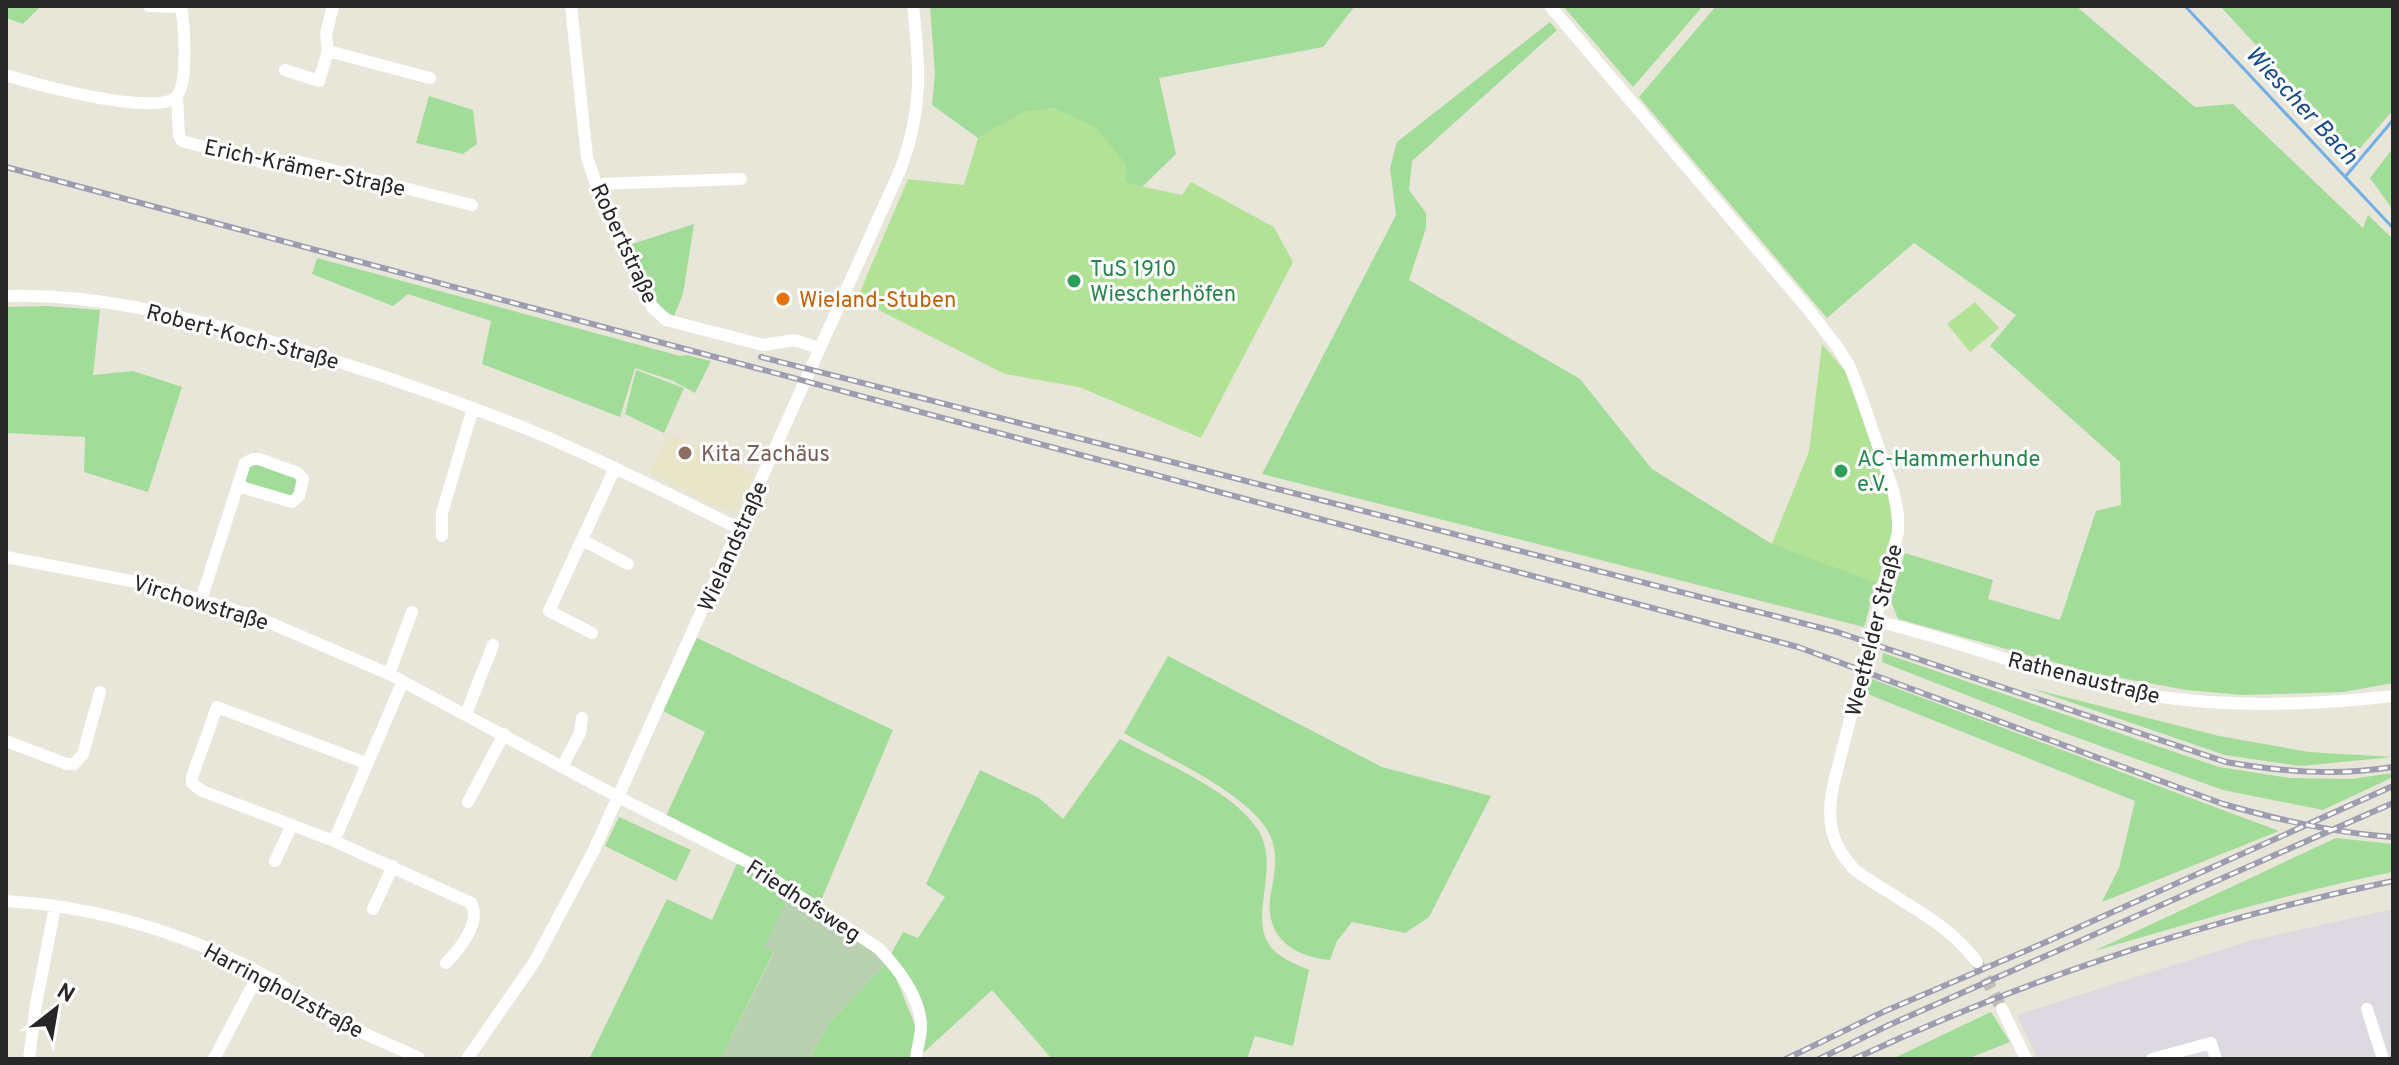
<svg xmlns="http://www.w3.org/2000/svg" width="2399" height="1065" viewBox="0 0 2399 1065" font-family="Overpass,sans-serif">
  <rect width="100%" height="100%" fill="#e8e5d9"/>
  <path fill="#ddd9e1" d="M 2393,909 L 2393,1059 L 2038,1059 L 2017,1015 L 2249,941 Z"/>
  <path fill="#e9e5c9" d="M 669,433 L 755,474 L 742,503 L 730,511 L 717,507 L 649,473 Z"/>
  <path fill="#a2dc99" d="M 6,6 L 41,6 L 23,24 L 6,18 Z
    M 930,6 L 1355,6 L 1323,47 L 1159,78 L 1176,154 L 1142,187 L 1125,183 L 1027,111 L 978,138 L 932,105 L 935,74 Z
    M 1563,6 L 1703,6 L 1633,87 Z
    M 1716,6 L 2076,6 L 2195,107 L 2233,104 L 2363,228 L 2368,215 L 2393,239 L 2393,683 L 2343,692 L 2242,695 L 2187,690 L 2093,673 L 1898,619 L 1891,601 L 1905,553 L 1993,580 L 1988,599 L 2060,620 L 2096,511 L 2121,505 L 2120,462 L 1990,346 L 2016,315 L 1914,243 L 1827,318 L 1639,97 Z
    M 2220,6 L 2393,6 L 2393,110 L 2356,153 Z
    M 1550,22 L 1557,30 L 1412,161 L 1409,190 L 1426,213 L 1426,228 L 1409,280 L 1580,379 L 1652,469 L 1772,544 L 1809,452 L 1886,547 L 1864,627 L 1262,474 L 1396,215 L 1390,168 L 1397,142 Z
    M 429,96 L 473,110 L 477,144 L 463,154 L 416,143 Z
    M 2393,148 L 2393,210 L 2370,178 Z
    M 694,224 L 683,294 L 674,316 C 651,306 640,268 629,245 Z
    M 317,258 L 680,356 L 686,355 L 711,361 L 695,393 L 673,381 L 635,368 L 620,417 L 482,364 L 491,321 L 408,294 L 393,306 L 312,274 Z
    M 47,306 L 100,310 L 93,375 L 133,371 L 182,387 L 148,492 L 84,472 L 85,437 L 6,433 L 6,307 Z
    M 636,370 L 684,388 L 664,433 L 625,414 Z
    M 255,464 L 293,476 L 298,481 L 293,497 L 246,483 L 245,479 L 248,468 Z
    M 697,638 L 893,730 L 819,905 L 666,816 L 705,732 L 663,711 Z
    M 1883,653 L 2219,767 L 2290,778 L 2351,779 L 2393,773 L 2393,777 L 2323,810 L 2223,790 L 2056,730 L 1882,662 Z
    M 1168,656 L 1382,767 L 1491,796 L 1429,917 L 1405,933 L 1352,922 L 1337,941 L 1330,960 C 1295,957 1266,939 1270,899 C 1274,874 1281,851 1266,828 C 1240,789 1165,757 1124,733 Z
    M 1869,678 L 2279,831 L 2102,902 L 2119,868 L 2135,801 L 1865,693 Z
    M 2029,688 L 2219,736 L 2309,752 L 2393,757 L 2300,766 L 2225,755 Z
    M 1120,739 C 1161,762 1233,790 1258,830 C 1284,872 1239,928 1281,956 C 1289,962 1300,966 1309,970 L 1293,1046 L 1255,1036 L 1247,1059 L 1052,1059 L 992,990 L 922,1054 L 926,1031 L 891,954 L 903,932 L 918,938 L 945,897 L 926,884 L 980,770 L 1039,798 L 1063,819 Z
    M 619,817 L 691,850 L 676,881 L 605,846 Z
    M 2336,838 L 2393,844 L 2393,872 C 2292,892 2193,923 2094,951 Z
    M 738,861 L 791,892 L 773,953 L 721,1059 L 589,1059 L 667,899 L 712,920 Z
    M 889,961 L 917,1030 L 913,1059 L 810,1059 L 829,1022 Z
    M 1991,1012 L 2010,1042 L 1967,1059 L 1892,1059 Z"/>
  <path fill="#bad1b1" d="M 791,892 L 889,961 L 829,1022 L 810,1059 L 721,1059 L 773,954 L 765,945 Z"/>
  <path fill="#b2e295" d="M 1054,108 L 1096,128 L 1126,164 L 1125,183 L 1182,195 L 1191,182 L 1274,227 L 1293,262 L 1201,438 L 1079,387 L 1005,374 L 857,299 L 908,179 L 964,185 L 978,138 L 1027,111 Z
    M 1975,302 L 1999,328 L 1970,352 L 1947,324 Z
    M 1822,344 L 1846,372 L 1888,490 L 1893,532 L 1877,583 L 1772,544 L 1809,452 Z"/>
  <g fill="none" stroke-linecap="round" stroke-linejoin="round">
    <path stroke="#72afe4" stroke-width="3" d="M 2185,6 L 2393,228
      M 2345,177 L 2393,120"/>
    <path stroke="#c1bfb5" stroke-width="12" stroke-dasharray="12 6" stroke-linecap="butt" d="M 1977,962 L 2002,1009"/>
    <path stroke="#fff" stroke-width="12" d="M 149,6 L 181,7
      M 571,6 L 587,157 L 601,199 L 652,307 L 666,320 L 763,345 L 794,340 L 819,348
      M 1550,6 L 1808,309 L 1838,348 L 1850,367 L 1862,399 L 1893,490 L 1898,514 L 1898,532 L 1834,782 C 1826,817 1829,843 1855,870 C 1897,901 1945,919 1977,962
      M 328,51 L 430,78
      M 285,70 L 319,81 L 328,51 L 326,34 L 333,6
      M 6,75 C 33,84 155,117 176,97 C 189,84 184,24 181,6
      M 177,96 L 179,136 L 182,141 L 269,164 L 293,160 L 472,205
      M 596,184 L 741,179
      M 6,296 C 92,293 174,314 256,337 C 352,364 445,396 537,433 C 606,462 673,496 740,529
      M 442,536 L 442,513 L 473,408
      M 582,540 L 628,564
      M 6,557 L 147,584 L 201,600 L 254,616 L 389,674 L 618,797 L 747,862 L 878,948 C 898,968 921,998 921,1027 C 921,1037 917,1048 916,1059
      M 201,600 L 245,463 L 253,459 L 259,459 L 298,473 L 303,479 L 299,496 L 292,502 L 238,486
      M 1876,621 C 1969,643 2059,682 2154,696 C 2232,708 2315,705 2393,696
      M 592,633 L 549,611 L 615,468
      M 389,674 L 412,612
      M 403,681 L 334,841 L 471,903 C 482,922 459,950 446,963
      M 466,714 L 493,645
      M 6,741 L 67,764 L 74,764 L 83,754 L 100,692
      M 562,767 L 580,733 L 582,718
      M 468,802 L 504,734
      M 334,841 L 202,791 L 192,783 L 192,777 L 217,707 L 366,763
      M 275,861 L 292,825
      M 6,901 C 87,906 168,928 241,963 C 275,979 304,1001 336,1019 C 362,1034 392,1045 419,1058
      M 373,909 L 393,866
      M 2002,1009 L 2026,1059
      M 2367,1009 L 2383,1059
      M 29,1059 L 36,1004 L 55,907
      M 214,1059 L 259,973
      M 467,1059 L 535,961 L 594,850 L 901,168 C 923,109 920,67 913,6
      M 2152,1059 L 2211,1043 L 2216,1059"/>
    <defs>
      <path id="rail" d="M 6,167 L 1798,647 L 2223,804 C 2279,820 2335,833 2393,837
        M 761,357 L 1837,632 L 2226,762 C 2283,772 2336,776 2393,767
        M 1786,1059 L 1883,1012 L 2046,942 L 2393,786
        M 1819,1059 L 1889,1025 L 2393,803
        M 1854,1059 C 2027,978 2206,920 2393,881"/>
    </defs>
    <use href="#rail" stroke="#9e9db0" stroke-width="6"/>
    <use href="#rail" stroke="#fff" stroke-width="3" stroke-dasharray="9" stroke-linecap="butt"/>
  </g>
  <g fill="#2e9e5b" stroke="#fff" stroke-width="3">
    <circle cx="1074" cy="281" r="8"/>
    <circle cx="1841" cy="471" r="8"/>
  </g>
  <circle fill="#e8710a" stroke="#fff" stroke-width="3" cx="783" cy="299" r="8"/>
  <circle fill="#8d6e63" stroke="#fff" stroke-width="3" cx="685" cy="453" r="8"/>
  <g text-anchor="middle" stroke-width="6" stroke-linejoin="round" paint-order="stroke">
    <g font-size="22" fill="#272727" stroke="#fff">
      <text transform="translate(305 167) rotate(12)" y="8">Erich-Krämer-Straße</text>
      <text transform="translate(625 243) rotate(65)" y="8">Robertstraße</text>
      <text transform="translate(243 336) rotate(15)" y="8">Robert-Koch-Straße</text>
      <text transform="translate(732 546) rotate(-66)" y="8">Wielandstraße</text>
      <text transform="translate(201 602) rotate(17)" y="8">Virchowstraße</text>
      <text transform="translate(1873 630) rotate(-76)" y="8">Weetfelder Straße</text>
      <text transform="translate(2084 677) rotate(14)" y="8">Rathenaustraße</text>
      <text transform="translate(804 900) rotate(33)" y="8">Friedhofsweg</text>
      <text transform="translate(284 990) rotate(28)" y="8">Harringholzstraße</text>
    </g>
    <g font-size="22" fill="#27864d" stroke="#fff" text-anchor="start">
      <text x="1090" y="276">TuS 1910<tspan x="1090" dy="25">Wiescherhöfen</tspan></text>
      <text x="1857" y="466">AC-Hammerhunde<tspan x="1857" dy="25">e.V.</tspan></text>
    </g>
    <g font-size="22" fill="#c56008" stroke="#fff" text-anchor="start">
      <text x="799" y="307">Wieland-Stuben</text>
    </g>
    <g font-size="22" fill="#785e54" stroke="#fff" text-anchor="start">
      <text x="701" y="461">Kita Zachäus</text>
    </g>
    <g font-size="24" font-style="italic" fill="#174b8b" stroke="#fff">
      <text transform="translate(2302 105) rotate(47)" y="8">Wiescher Bach</text>
    </g>
  </g>
  <rect width="2399" height="1065" fill="none" stroke="#272727" stroke-width="16"/>
  <g transform="translate(56 1009) rotate(31)" stroke="#ffffff" stroke-width="6" paint-order="stroke">
  <path d="M0-6L14 30L0 20L-14 30Z" fill="#272727"/>
  <text y="-12" font-size="22" font-weight="bold" text-anchor="middle" fill="#272727">N</text>
  </g>
</svg>
